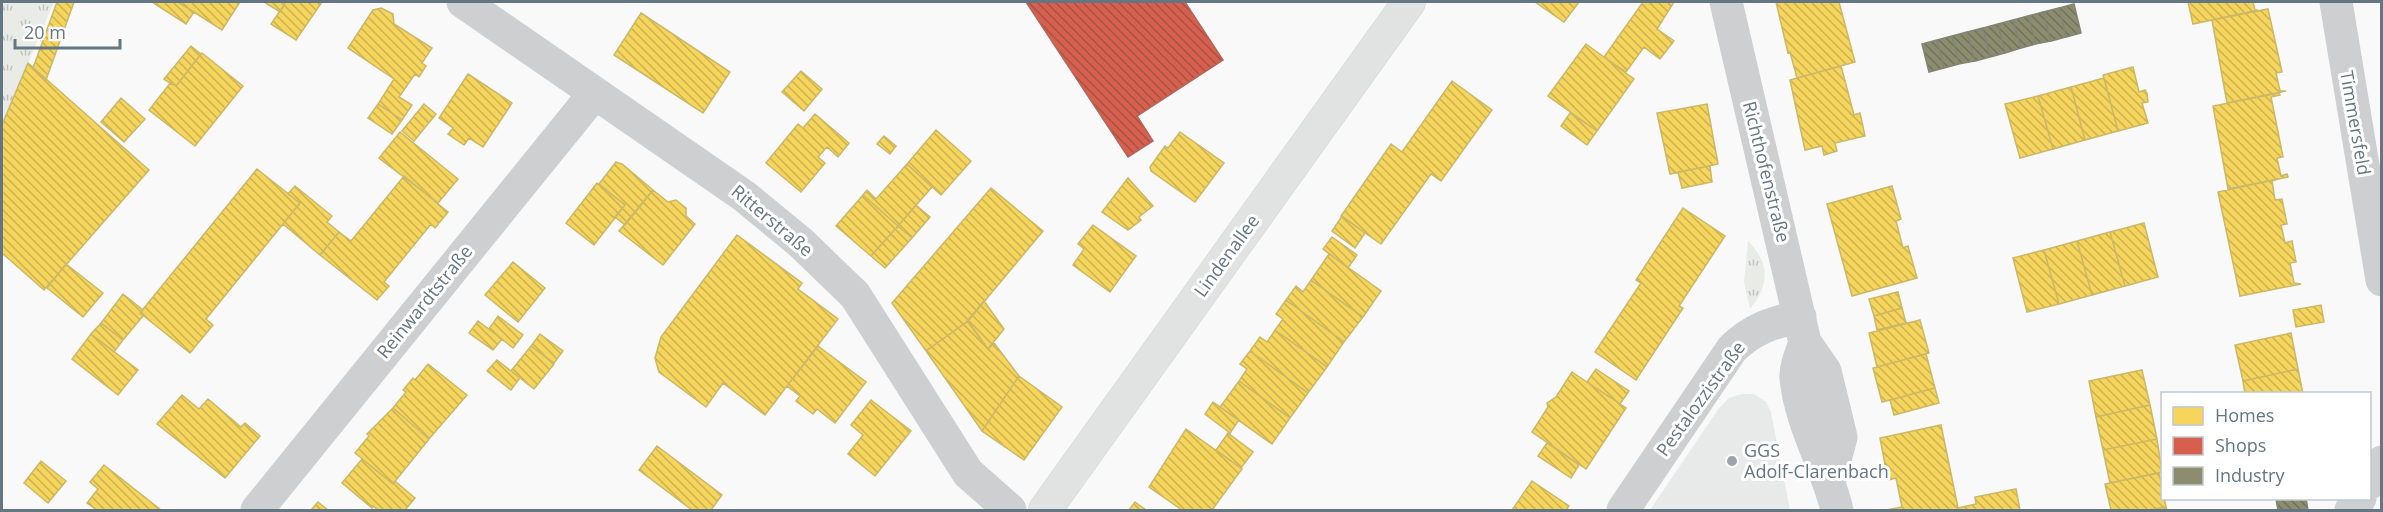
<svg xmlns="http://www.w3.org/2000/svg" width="2383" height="512" viewBox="0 0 2383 512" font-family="'Open Sans',sans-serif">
  <defs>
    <pattern id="grass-tufts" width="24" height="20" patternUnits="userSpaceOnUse" patternTransform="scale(1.5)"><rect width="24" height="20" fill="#e8ebe6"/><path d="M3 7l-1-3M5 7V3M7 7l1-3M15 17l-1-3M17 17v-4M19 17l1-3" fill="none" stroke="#c0c3c0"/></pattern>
    <pattern id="homes-back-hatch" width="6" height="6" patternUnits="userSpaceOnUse" patternTransform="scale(1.5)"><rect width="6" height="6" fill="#f6d55c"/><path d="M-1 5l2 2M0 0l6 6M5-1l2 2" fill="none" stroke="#cbb151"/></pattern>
    <pattern id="shops-back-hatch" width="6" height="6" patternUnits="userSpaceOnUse" patternTransform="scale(1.5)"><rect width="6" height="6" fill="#d6604d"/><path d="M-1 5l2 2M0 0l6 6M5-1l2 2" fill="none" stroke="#a85144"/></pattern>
    <pattern id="industry-back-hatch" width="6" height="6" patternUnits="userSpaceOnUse" patternTransform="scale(1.5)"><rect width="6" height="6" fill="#8c8c6e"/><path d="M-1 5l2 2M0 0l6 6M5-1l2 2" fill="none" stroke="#70725c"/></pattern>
  </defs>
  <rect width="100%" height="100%" fill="#f9f9f9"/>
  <path fill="#e8e9e9" d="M 1742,394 L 1754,394 L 1766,402 L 1771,412 L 1790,510 L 1650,510 L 1719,408 L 1729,398 Z"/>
  <path fill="url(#grass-tufts)" d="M 2,2 L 54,2 L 2,124 Z
    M 1748,241 C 1770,263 1770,285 1750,309 L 1744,282 Z"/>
  <path fill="url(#homes-back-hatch)" stroke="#cab868" stroke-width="1.5" d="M 57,2 L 74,2 L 46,80 L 33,68 Z
    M 152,2 L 178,2 L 194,12 L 186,24 Z
    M 178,2 L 240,2 L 222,30 Z
    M 264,2 L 286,2 L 280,12 Z
    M 286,2 L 322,2 L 296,40 L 271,24 Z
    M 1535,2 L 1579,2 L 1564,22 Z
    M 1643,2 L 1674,2 L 1657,29 L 1674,41 L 1660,59 L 1644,47 L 1626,72 L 1604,57 Z
    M 1776,2 L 1839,2 L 1855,62 L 1797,78 L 1790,52 L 1788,53 Z
    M 2188,2 L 2253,2 L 2255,10 L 2258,10 L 2193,24 Z
    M 381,8 L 393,14 L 394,24 L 432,48 L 422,63 L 426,66 L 419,77 L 415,74 L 399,97 L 412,105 L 402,120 L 378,104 L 394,79 L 348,48 L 373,10 Z
    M 2268,9 L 2282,72 L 2276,73 L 2280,91 L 2286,91 L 2227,103 L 2212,20 Z
    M 641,13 L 730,72 L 703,113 L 614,55 Z
    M 1586,44 L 1634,79 L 1597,131 L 1548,96 Z
    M 191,46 L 201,54 L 176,86 L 170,83 L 164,79 Z
    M 202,53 L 243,86 L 195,146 L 149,110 L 171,82 L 176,86 Z
    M 28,63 L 149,170 L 44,290 L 2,253 L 2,125 Z
    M 1841,66 L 1854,115 L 1860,113 L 1865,136 L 1835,143 L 1837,151 L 1824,155 L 1822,146 L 1805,150 L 1790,80 Z
    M 2133,67 L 2139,92 L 2145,90 L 2147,93 L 2148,102 L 2142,103 L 2148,123 L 2118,131 L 2103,75 Z
    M 801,71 L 822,89 L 804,111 L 782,92 Z
    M 468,74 L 512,103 L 483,147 L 469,138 L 464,145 L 448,134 L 453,128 L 439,118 Z
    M 2104,78 L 2118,131 L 2085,140 L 2071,87 Z
    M 1452,81 L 1492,110 L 1441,181 L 1431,174 L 1381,244 L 1341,216 L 1391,144 L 1402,152 Z
    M 2071,87 L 2085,140 L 2053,149 L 2038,96 Z
    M 2279,93 L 2280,95 L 2271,97 L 2283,157 L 2277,158 L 2281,176 L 2287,174 L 2288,177 L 2228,189 L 2213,106 Z
    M 2038,96 L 2053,149 L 2020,158 L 2005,104 Z
    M 121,98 L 145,119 L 124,142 L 101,122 Z
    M 378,104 L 402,120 L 392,134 L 368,118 Z
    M 424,104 L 436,114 L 414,141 L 402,131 Z
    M 1707,104 L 1718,164 L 1670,174 L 1657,113 Z
    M 1570,113 L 1597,131 L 1587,145 L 1561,126 Z
    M 815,114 L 849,143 L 838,157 L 827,147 L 818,157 L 825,163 L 801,192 L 766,163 L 798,124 L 803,128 Z
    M 936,130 L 971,161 L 941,195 L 907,164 Z
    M 400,132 L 458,179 L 438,203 L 379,158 Z
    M 1180,132 L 1224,163 L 1195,202 L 1151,171 L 1150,167 L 1165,146 L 1168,148 Z
    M 884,136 L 896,146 L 890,154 L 877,144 Z
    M 616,162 L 622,164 L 653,190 L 625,225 L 615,217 L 625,205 L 599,184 Z
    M 907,164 L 932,187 L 898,226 L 863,195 L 867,190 L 876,199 Z
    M 1710,166 L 1712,182 L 1682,188 L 1678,172 Z
    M 257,169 L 300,203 L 206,319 L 213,325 L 190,353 L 140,313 Z
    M 404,176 L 448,212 L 435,228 L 431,224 L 384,282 L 389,286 L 377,300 L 320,255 L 339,232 L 351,241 Z
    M 1128,178 L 1153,206 L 1139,217 L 1141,220 L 1128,230 L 1102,212 Z
    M 2278,179 L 2272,181 L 2275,200 L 2282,199 L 2287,224 L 2281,225 L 2285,243 L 2292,241 L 2296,262 L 2290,263 L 2294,283 L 2301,284 L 2240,296 L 2218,192 Z
    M 597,183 L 625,205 L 594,245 L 566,223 Z
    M 295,186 L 332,216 L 327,222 L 339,232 L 320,255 L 283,224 L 300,203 L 288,194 Z
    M 1892,186 L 1901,219 L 1896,221 L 1903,248 L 1908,246 L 1917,278 L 1852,296 L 1827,204 Z
    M 991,188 L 1043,231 L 968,321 L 926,351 L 892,303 Z
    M 653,190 L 668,202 L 676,200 L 686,208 L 686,216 L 695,224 L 663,265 L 619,231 Z
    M 863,195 L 898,226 L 871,256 L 836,226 Z
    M 916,205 L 930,217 L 912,238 L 898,226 Z
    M 1683,208 L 1725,236 L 1679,306 L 1683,308 L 1636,380 L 1595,352 L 1641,283 L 1636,280 Z
    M 1342,216 L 1365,233 L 1355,248 L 1332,231 Z
    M 2144,223 L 2158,277 L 2125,286 L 2110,232 Z
    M 1093,225 L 1136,256 L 1110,292 L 1073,265 L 1084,249 L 1078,244 Z
    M 898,226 L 912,238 L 885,268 L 871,256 Z
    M 2110,232 L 2125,286 L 2092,295 L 2077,241 Z
    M 737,235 L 802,283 L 798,289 L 838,319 L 765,415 L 723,383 L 706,407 L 659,372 L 655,358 L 661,337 Z
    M 1332,237 L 1357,255 L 1348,268 L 1323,249 Z
    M 2077,241 L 2092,295 L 2059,304 L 2044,250 Z
    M 2044,250 L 2059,304 L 2027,312 L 2013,258 Z
    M 1329,254 L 1381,291 L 1363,317 L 1311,280 Z
    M 513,262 L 545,288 L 518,322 L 485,295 Z
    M 66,264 L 103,293 L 83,317 L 47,288 Z
    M 1311,280 L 1363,317 L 1344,342 L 1286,300 L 1296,286 L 1303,292 Z
    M 1898,292 L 1902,308 L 1874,316 L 1869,299 Z
    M 123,294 L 143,310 L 140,313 L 143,316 L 123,340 L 101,323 Z
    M 1286,300 L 1344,342 L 1327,367 L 1275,330 L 1283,319 L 1276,314 Z
    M 984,301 L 1004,329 L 988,349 L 967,321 Z
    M 2321,305 L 2324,322 L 2296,327 L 2293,310 Z
    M 1902,308 L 1906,323 L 1877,330 L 1874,316 Z
    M 498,316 L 523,335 L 513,348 L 489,329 Z
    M 1920,320 L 1929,353 L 1877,367 L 1869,333 Z
    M 478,321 L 502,339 L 493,350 L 469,333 Z
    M 968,321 L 988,349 L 994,343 L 1019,376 L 982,431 L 926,351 Z
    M 101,323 L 123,340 L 114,352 L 91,334 Z
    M 1275,330 L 1327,367 L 1308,393 L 1250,351 L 1260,337 L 1267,342 Z
    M 2291,333 L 2298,369 L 2243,381 L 2235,345 Z
    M 91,334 L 138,370 L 118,395 L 72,359 Z
    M 540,334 L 563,351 L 554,363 L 531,346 Z
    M 531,346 L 554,364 L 534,389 L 511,371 Z
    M 818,346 L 866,382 L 835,423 L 817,409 L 813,414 L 796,401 L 800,396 L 787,386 Z
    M 1250,351 L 1308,393 L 1290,418 L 1239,381 L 1247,369 L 1240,364 Z
    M 1926,354 L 1935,388 L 1882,402 L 1873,368 Z
    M 497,360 L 520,378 L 511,390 L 487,371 Z
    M 428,364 L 467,395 L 429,439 L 393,408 L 406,392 L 403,390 L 413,378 L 415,380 Z
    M 1596,369 L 1629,391 L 1620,404 L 1587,382 Z
    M 2298,369 L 2303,394 L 2245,394 L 2243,381 Z
    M 2142,370 L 2150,405 L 2096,417 L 2089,381 Z
    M 1572,372 L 1626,408 L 1586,469 L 1532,432 L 1548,407 L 1547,403 L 1556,397 Z
    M 1019,376 L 1062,407 L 1024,460 L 982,431 Z
    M 1239,381 L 1290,418 L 1272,444 L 1220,407 Z
    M 1935,388 L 1939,403 L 1894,415 L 1890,400 Z
    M 182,395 L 199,409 L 208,399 L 241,427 L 245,423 L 260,436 L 225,478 L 157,424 Z
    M 871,400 L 911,431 L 875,476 L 848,454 L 863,435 L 851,425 Z
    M 1213,402 L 1239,420 L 1230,433 L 1205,414 Z
    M 2150,405 L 2157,439 L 2103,450 L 2096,417 Z
    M 393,408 L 429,439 L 393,484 L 355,453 L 369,436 L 367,434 Z
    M 1941,425 L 1958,508 L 1976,504 L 1975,497 L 2016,489 L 2020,510 L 1886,510 L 1902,507 L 1896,478 L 1888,480 L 1880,438 Z
    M 1186,429 L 1242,469 L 1212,510 L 1182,510 L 1149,487 Z
    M 1228,433 L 1253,452 L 1241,468 L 1216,450 Z
    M 2157,439 L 2162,472 L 2110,483 L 2103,450 Z
    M 1547,443 L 1579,465 L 1571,478 L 1538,456 Z
    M 657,446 L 722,495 L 711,510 L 692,510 L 639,470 Z
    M 362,459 L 393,484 L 395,481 L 415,498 L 405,510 L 378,510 L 373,506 L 372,508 L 342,483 Z
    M 41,461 L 66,481 L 48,503 L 24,483 Z
    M 104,465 L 161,510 L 97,510 L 87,503 L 98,489 L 90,482 Z
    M 2159,473 L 2166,507 L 2148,510 L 2111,510 L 2105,484 Z
    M 1532,481 L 1569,506 L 1566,510 L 1512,510 Z
    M 318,502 L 328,510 L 311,510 Z
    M 1135,502 L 1146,510 L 1129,510 Z
    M 2166,507 L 2167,510 L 2148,510 Z"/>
  <path fill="url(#shops-back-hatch)" stroke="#b4675d" stroke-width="1.5" d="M 1026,2 L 1185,2 L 1223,60 L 1137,116 L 1153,141 L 1128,157 Z"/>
  <path fill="url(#industry-back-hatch)" stroke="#808574" stroke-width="1.5" d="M 2074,4 L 2081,33 L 2066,37 L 2059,8 Z
    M 2059,8 L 2066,37 L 2051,41 L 2043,12 Z
    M 2043,12 L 2051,41 L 2036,44 L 2028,16 Z
    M 2028,16 L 2036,44 L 2021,48 L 2013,20 Z
    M 2013,20 L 2021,48 L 2005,53 L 1998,24 Z
    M 1998,24 L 2005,53 L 1990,57 L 1983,28 Z
    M 1983,28 L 1990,57 L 1975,61 L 1967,32 Z
    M 1967,32 L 1975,61 L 1959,64 L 1952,36 Z
    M 1952,36 L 1959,64 L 1944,68 L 1937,40 Z
    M 1937,40 L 1944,68 L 1929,72 L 1922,44 Z
    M 2306,498 L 2308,510 L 2278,510 L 2276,499 Z"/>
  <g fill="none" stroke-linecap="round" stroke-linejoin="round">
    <defs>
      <path id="primary" d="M 1045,510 L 1409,2"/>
    </defs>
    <use href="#primary" stroke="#d5d6d7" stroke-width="34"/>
    <path stroke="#cecfd0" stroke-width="33" d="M 463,2 L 744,196 L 800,242 L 855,295 L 968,473 L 1010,510
      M 1726,2 L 1805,342 L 1825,371 L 1841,437 L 1830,479
      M 2336,2 L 2382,280
      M 1805,342 C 1802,352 1795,367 1796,378 C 1800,423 1827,467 1837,510
      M 2370,483 L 2382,462
      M 257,510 L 594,94
      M 1623,510 L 1732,349 C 1752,329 1773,322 1800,317
      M 2351,510 L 2360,498"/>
    <use href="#primary" stroke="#e1e2e2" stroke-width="33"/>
  </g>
  <circle fill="#99a4ac" stroke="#fff" stroke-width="2" cx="1732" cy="461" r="6"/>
  <g text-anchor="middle" stroke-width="6" stroke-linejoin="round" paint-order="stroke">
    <g font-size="18" fill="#657683" stroke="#fff">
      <text transform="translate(2355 123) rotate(80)" y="6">Timmersfeld</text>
      <text transform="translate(1766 172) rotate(76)" y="6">Richthofenstraße</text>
      <text transform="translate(772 221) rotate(40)" y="6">Ritterstraße</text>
      <text transform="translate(1227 256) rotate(-54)" y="6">Lindenallee</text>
      <text transform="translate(425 302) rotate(-51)" y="6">Reinwardtstraße</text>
      <text transform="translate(1701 399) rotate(-54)" y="6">Pestalozzistraße</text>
    </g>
    <g font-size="18" fill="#657683" stroke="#fff" text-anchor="start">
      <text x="1744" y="457">GGS<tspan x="1744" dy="21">Adolf-Clarenbach</tspan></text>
    </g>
  </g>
  <rect width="2383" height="512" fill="none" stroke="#657683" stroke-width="6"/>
  <rect x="2161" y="392" width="210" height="108" fill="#ffffff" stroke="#c1c8cd" stroke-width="1.5"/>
  <rect x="2173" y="407" width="30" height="18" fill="#f6d55c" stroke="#c1c8cd" stroke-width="1.5"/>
  <text x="2215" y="422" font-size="18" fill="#657683">Homes</text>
  <rect x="2173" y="437" width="30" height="18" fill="#d6604d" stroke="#c1c8cd" stroke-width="1.5"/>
  <text x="2215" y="452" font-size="18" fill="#657683">Shops</text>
  <rect x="2173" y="467" width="30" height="18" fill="#8c8c6e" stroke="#c1c8cd" stroke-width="1.5"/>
  <text x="2215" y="482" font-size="18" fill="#657683">Industry</text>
  <path d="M15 39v9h105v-9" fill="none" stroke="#657683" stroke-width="3"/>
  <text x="24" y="39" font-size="18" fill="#657683" stroke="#ffffff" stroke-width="4.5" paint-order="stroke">20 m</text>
</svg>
